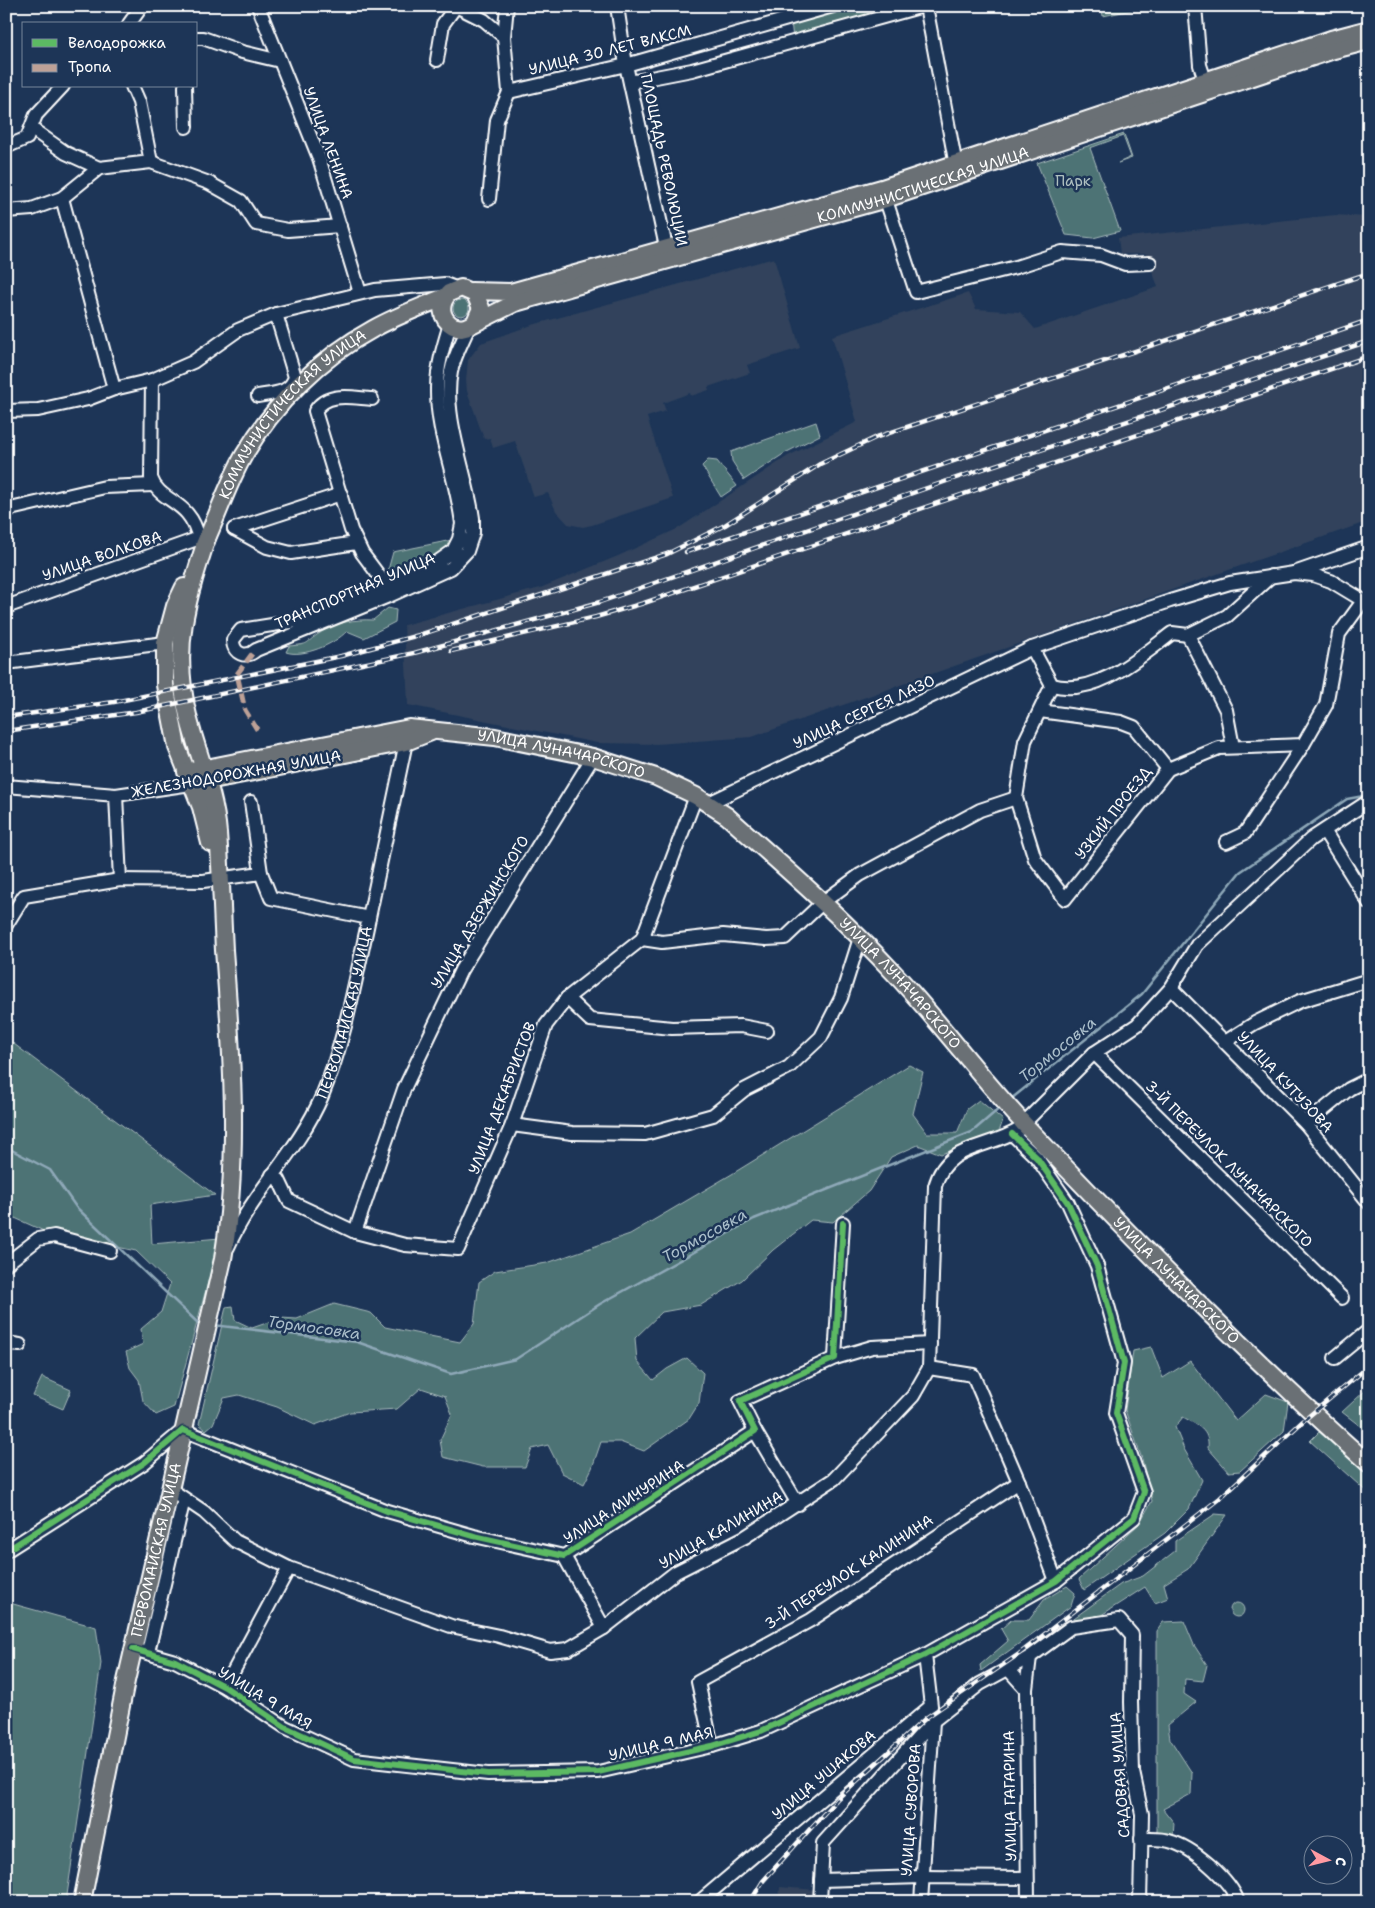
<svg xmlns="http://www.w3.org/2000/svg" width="1375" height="1908" viewBox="0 0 1375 1908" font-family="'Shantell Sans',sans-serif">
  <rect width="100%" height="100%" fill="#1d3557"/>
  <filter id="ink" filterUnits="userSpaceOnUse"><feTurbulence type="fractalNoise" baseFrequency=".02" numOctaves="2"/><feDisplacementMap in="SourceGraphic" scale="10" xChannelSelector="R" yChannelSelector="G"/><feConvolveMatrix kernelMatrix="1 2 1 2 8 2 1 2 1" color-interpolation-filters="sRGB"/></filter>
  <g filter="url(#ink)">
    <path fill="#30425c" d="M 1335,215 L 1369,217 L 1369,521 L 752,737 L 657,744 L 597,743 L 408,705 L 404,625 L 540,588 L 618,556 L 679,528 L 788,456 L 857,422 L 832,336 L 968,293 L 976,309 L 1020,312 L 1035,329 L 1158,287 L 1146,254 L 1120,254 L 1118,238 Z
      M 774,258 L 800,348 L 747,365 L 750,373 L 708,387 L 709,390 L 691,396 L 690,393 L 663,403 L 666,411 L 647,417 L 673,498 L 592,525 L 583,527 L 568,524 L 556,511 L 548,493 L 534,497 L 515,441 L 493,448 L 490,438 L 484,439 L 467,391 L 466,380 L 468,360 L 481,343 L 532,325 Z
      M 780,1887 L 817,1890 L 816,1902 L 779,1902 Z"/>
    <path fill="#4e7374" stroke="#a6b9ba" d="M 845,6 L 901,6 L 793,39 L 791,21 Z
      M 1101,6 L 1131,6 L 1132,10 L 1103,16 Z
      M 1124,134 L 1132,158 L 1118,163 L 1131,157 L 1123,136 L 1090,148 L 1120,231 L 1093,238 L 1066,235 L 1037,163 Z
      M453 308a8 8 0 1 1 16 0a8 8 0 1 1-16 0Z
      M 816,422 L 820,435 L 785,453 L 744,480 L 732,461 L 731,452 Z
      M 708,460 L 717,461 L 737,486 L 721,497 L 702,466 Z
      M 452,540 C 440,561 411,566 389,574 L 388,570 L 393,552 Z
      M 388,608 L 396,610 L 395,622 L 364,638 L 347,631 C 335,644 303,658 286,652 L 289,646 C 312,644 303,644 320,633 C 336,622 355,619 373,620 Z
      M 6,1038 L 215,1195 L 150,1205 L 152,1244 L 220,1238 L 174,1407 L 156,1415 L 143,1401 L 139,1380 L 130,1368 L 126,1352 L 143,1344 L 141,1329 L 161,1312 L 170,1284 L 136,1251 L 46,1232 L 6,1214 Z
      M 909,1065 L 923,1072 L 913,1114 L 927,1133 L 957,1133 L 967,1109 L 979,1100 L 1003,1120 L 998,1135 L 941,1154 L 918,1145 L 891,1157 L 869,1191 L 833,1222 L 811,1220 L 773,1250 L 742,1280 L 701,1305 L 662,1312 L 635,1338 L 637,1361 L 653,1380 L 667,1369 L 687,1358 L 703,1373 L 699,1403 L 689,1419 L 644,1451 L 620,1442 L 601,1442 L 592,1468 L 584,1484 L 562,1473 L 548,1445 L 532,1449 L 525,1467 L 483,1467 L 443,1457 L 440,1440 L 452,1414 L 445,1396 L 421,1388 L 397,1409 L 350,1412 L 315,1425 L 277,1407 L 239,1395 L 224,1398 L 213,1424 L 206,1430 L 199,1424 L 226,1307 L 233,1306 L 235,1320 L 252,1328 L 281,1318 L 297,1319 L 334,1304 L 371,1313 L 385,1327 L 460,1342 L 474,1324 L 479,1282 L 495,1271 L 547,1263 L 630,1234 L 732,1174 Z
      M 1151,1347 L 1163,1378 L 1190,1361 L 1236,1421 L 1266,1394 L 1288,1402 L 1284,1431 L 1240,1471 L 1229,1472 L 1208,1448 C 1210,1430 1197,1425 1183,1417 L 1175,1427 L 1184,1449 L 1202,1480 L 1189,1509 L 1165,1533 L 1084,1590 L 1079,1579 L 1139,1524 L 1152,1501 L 1142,1459 L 1125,1410 L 1133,1351 Z
      M 42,1377 L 71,1390 L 63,1409 L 33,1396 Z
      M 1367,1389 L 1369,1391 L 1369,1433 L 1342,1412 Z
      M 1319,1432 L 1369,1472 L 1369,1494 L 1310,1441 Z
      M 1215,1514 L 1227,1515 L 1188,1569 L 1164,1584 L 1168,1598 L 1155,1603 L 1145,1587 L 1017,1669 L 1013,1662 L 1121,1584 L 1143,1576 L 1175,1551 L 1175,1541 Z
      M 1067,1586 L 1075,1593 L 1071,1606 L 981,1671 L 980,1665 L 1008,1641 L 1001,1629 L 1011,1620 L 1029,1620 L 1044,1600 Z
      M 6,1602 L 96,1627 L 101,1663 L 66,1902 L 17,1902 L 6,1893 Z
      M1230 1610a7 7 0 1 1 14 0a7 7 0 1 1-14 0Z
      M 1184,1621 L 1194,1645 L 1207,1665 L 1203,1681 L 1185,1679 L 1184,1694 L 1196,1702 L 1168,1725 L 1170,1739 L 1192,1773 L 1191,1794 L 1163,1809 L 1174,1823 L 1173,1837 L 1157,1834 L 1157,1631 L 1163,1622 Z"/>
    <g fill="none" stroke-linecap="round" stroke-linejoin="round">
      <path stroke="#8fa9b9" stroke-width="2.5" d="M 1011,1099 L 1142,994 L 1240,872 L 1347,799 L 1369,795
        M 6,1147 L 50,1170 L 76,1207 L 199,1324 L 203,1324
        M 213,1325 L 357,1342 L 451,1374 L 516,1359 L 600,1304 L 754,1219 L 972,1132 L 1001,1107"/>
      <defs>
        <g id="minor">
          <path d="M 258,6 L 319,158 L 360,293"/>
          <path d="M 456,6 L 484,20 L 504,37"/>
          <path d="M 617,6 L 626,65 L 668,256"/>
          <path d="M 926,6 L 957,171"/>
          <path d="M 1195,6 L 1200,65 L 1208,89"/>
          <path d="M 129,24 L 142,6"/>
          <path d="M 196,38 L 203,38 L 242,52 L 280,61"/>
          <path d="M 437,60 L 443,24 L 456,6"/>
          <path d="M 630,82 L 692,70 L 923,6"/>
          <path d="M 132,86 L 139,102 L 151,162"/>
          <path d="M 185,86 L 186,127"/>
          <path d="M 509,92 L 626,65 L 833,6"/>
          <path d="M 32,129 L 66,153 L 99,168"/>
          <path d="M 6,147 L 27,138 L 36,115 L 63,86"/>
          <path d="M 883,191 L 916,292 L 1016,267 L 1062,252 L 1101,255 L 1125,264 L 1150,263"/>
          <path d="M 62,198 L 114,389"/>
          <path d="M 489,199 L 497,120 L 509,92 L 504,37 L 507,6"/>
          <path d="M 6,211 L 32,209 L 62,198 L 99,168 L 151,162 L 209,183 L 241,201 L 256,224 L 288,230 L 340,226"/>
          <path d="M 450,324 C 444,344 437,366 437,388 C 436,434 457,478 462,524 L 459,539 L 453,551 L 433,565 L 297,621 L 241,630 L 233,640 C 233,654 246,659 256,650 L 391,595 L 451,568 L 467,551 L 473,533 L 473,518 C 467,475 442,414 451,372 C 454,356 463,341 469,326"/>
          <path d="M 152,380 L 151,478 C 160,504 190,498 199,539"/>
          <path d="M 258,396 C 273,393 290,394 295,377 L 276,314"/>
          <path d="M 372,399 C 353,398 327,391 315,411 L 351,530 L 362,553 L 386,585"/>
          <path d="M 6,411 L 38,410 L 88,399 L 114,389 L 152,380 L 193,362 L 238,330 L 276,314 L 375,290 L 445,284 L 458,289"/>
          <path d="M 6,510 L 105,487 L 153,485"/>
          <path d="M 234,529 L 267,547 L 291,553 L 356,543"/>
          <path d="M 234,529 L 341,494"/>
          <path d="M 1294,573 L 1369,547"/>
          <path d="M 6,607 L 208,535"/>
          <path d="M 1188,635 L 1226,710 L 1233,747"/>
          <path d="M 1032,648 L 1052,685 C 1096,697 1140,657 1172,633 L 1188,635 L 1227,616 L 1271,576"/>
          <path d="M 6,663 L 165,643"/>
          <path d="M 1052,685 L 1025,741 L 1016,798 L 1035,859 L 1065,899 L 1168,769 L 1219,748 L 1303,745 L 1326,705 L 1339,634 L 1363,601"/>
          <path d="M 1040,711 L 1121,722 L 1134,727 L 1168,769"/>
          <path d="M 6,786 L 116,795 L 191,784"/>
          <path d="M 116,795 L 120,880"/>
          <path d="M 251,802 L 261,873"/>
          <path d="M 709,803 L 1032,648 L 1170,601 L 1230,583 L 1294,573 L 1313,575 L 1331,581 L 1369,604"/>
          <path d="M 1325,832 L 1369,903"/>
          <path d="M 1226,842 L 1245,833 L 1303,745"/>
          <path d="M 6,925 L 24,896 L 120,880 L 203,881 L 261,873 L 271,898 L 369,918"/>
          <path d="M 642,939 L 662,942 L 723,935 L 766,939 L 785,938 L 823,902 L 860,875 L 980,810 L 1016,798"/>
          <path d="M 1171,988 L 1306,1124 L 1369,1203"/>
          <path d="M 567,998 L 590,1020 L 672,1028 L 741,1026 L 767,1031"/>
          <path d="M 1225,1042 L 1255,1023 L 1300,1001 L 1369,980"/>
          <path d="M 1094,1053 L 1342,1298"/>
          <path d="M 1024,1123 L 1094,1053 L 1137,1025 L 1171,988 L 1197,945 L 1311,839 L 1369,801"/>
          <path d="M 1306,1124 L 1349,1089 L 1369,1079"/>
          <path d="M 512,1125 L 572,1133 L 645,1134 L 713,1115 L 744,1090 L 789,1067 L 821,1037 L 841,998 L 860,938"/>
          <path d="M 272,1175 L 279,1180 L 289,1201 L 355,1232 L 405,1245 L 458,1249 L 512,1125 L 546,1025 L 567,998 L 642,939 L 696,796"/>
          <path d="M 355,1232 L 404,1089 L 461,970 L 593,757"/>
          <path id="s1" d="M 228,1247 C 253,1191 298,1152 322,1096 C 344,1043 354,988 366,932 C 379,868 393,805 406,742"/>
          <path d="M 6,1264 L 38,1239 L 54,1236 L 110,1251"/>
          <path d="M 6,1343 L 20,1345"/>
          <path d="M 835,1358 L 872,1347 L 930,1344"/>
          <path d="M 1335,1358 L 1369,1330"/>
          <path d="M 929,1368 L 973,1375 L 1019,1482"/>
          <path d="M 755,1431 L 798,1504"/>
          <path d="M 170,1489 L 204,1512 L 235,1541 L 289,1568 L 451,1626 L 499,1636 L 550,1651 L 568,1649 L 604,1628 L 676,1572 L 745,1537 L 834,1479 L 913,1396 L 929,1368 L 935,1186 C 947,1143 986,1150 1020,1129"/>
          <path d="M 6,1551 L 144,1463 L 183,1430 L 387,1511 L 474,1536 L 564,1556 L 755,1431 L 740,1401 L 835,1358 L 843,1223"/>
          <path d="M 564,1556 L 604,1628"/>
          <path d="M 133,1649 L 175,1661 L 225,1687 L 285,1727 L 354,1759 L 488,1774 L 598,1772 L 712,1746 L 761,1731 L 925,1655 L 1056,1581 L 1134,1518 L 1144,1492 L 1116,1413 L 1124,1363 L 1097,1266 L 1068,1203 L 1037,1158 L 1012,1134"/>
          <path d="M 148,1652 L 184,1499"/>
          <path d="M 1008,1669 L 1026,1689"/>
          <path d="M 225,1687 L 289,1568"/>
          <path d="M 712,1746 L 698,1682 L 811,1620 L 1019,1482 L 1056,1581"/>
          <path d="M 1141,1839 C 1150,1839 1160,1838 1169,1841 C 1193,1847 1230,1879 1238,1902"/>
          <path d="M 821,1880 L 922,1877 L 1027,1878"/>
          <path d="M 6,1898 L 11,1902"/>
          <path d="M 699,1902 L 931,1706 L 925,1655"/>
          <path d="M 820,1902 L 823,1843 L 933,1721 L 980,1684 L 1030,1657 L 1071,1627 L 1119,1620 L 1132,1635 L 1131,1702 L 1133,1772 L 1142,1814 L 1140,1902"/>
          <path d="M 921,1902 L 933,1721"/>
          <path d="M 1028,1902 L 1026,1689 L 1030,1657"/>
        </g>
        <g id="major">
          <path d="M 471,291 L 511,292 L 882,188 L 1331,39 L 1369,29"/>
          <path id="s2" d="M 475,322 L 481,308 L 475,294 L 461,288 L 449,293 C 439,304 440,318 453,326 L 461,328 L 469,326 L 515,303 L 886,199 L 1334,50 L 1369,41"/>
          <path id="s3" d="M 204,545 C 218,515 228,483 244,455 C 274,404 321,357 373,329 C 396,316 421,307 445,297"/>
          <path d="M 184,587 L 175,606 L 165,643 L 165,685 L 177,747 L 201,807 L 210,843"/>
          <path id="s4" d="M 186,772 L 409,728 L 495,737 L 593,757 L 656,777 L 696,796 L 727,816 C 784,867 842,917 894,973 C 940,1022 980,1077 1026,1126 C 1136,1242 1249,1357 1369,1464"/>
          <path d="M 197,783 L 406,742 L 431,732"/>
          <path id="s5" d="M 82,1902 L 126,1681 L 223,1259 C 240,1157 232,1053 224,950 C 222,911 221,872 218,833 C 215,794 199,758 189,720 C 171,649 186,602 208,535"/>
        </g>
      </defs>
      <use href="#minor" stroke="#fff" stroke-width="16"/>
      <use href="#major" stroke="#fff" stroke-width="20"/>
      <use href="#minor" stroke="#1d3557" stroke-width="12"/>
      <use href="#major" stroke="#6a7074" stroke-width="16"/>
      <defs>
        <path id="rail" d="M 686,552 L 1369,320
          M 451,651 L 596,617 L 644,603 L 1369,356
          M 6,717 L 114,702 L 341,656 L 419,635 L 667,554 L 725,525 L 820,464 L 877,437 L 1369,273
          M 6,731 L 136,712 L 414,653 L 600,602 L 947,481 L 1369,341
          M 750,1902 L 763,1881 L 838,1798 L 927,1717 L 1019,1654 L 1220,1498 L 1303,1421 L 1369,1366"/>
      </defs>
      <use href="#rail" stroke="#fff" stroke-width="4.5"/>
      <use href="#rail" stroke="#1d3557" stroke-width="2.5" stroke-dasharray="8" stroke-linecap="butt"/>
      <path stroke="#bda197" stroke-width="5" stroke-dasharray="10 5" stroke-linecap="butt" d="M 252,654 L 237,674 L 245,710 L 258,731"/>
      <defs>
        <path id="cycleway" d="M 6,1551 L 144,1463 L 183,1430 L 387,1511 L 474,1536 L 564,1556 L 755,1431 L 740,1401 L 835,1358 L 843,1223
          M 133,1649 L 175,1661 L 225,1687 L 285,1727 L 354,1759 L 488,1774 L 598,1772 L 712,1746 L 761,1731 L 925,1655 L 1056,1581 L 1134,1518 L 1144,1492 L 1116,1413 L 1124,1363 L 1097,1266 L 1068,1203 L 1037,1158 L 1012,1134"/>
      </defs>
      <use href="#cycleway" stroke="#1d3557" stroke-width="9"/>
      <use href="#cycleway" stroke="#5cba63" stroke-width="6"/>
    </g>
  </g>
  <g text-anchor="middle" stroke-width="5" stroke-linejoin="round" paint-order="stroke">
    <g font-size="15" fill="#fff" stroke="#1d3557">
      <text transform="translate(610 50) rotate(-14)" y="5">УЛИЦА 30 ЛЕТ ВЛКСМ</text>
      <text transform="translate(328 143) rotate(70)" y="5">УЛИЦА ЛЕНИНА</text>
      <text transform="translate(664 160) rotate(78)" y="5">ПЛОЩАДЬ РЕВОЛЮЦИИ</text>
      <text dy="5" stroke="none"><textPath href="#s2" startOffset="590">КОММУНИСТИЧЕСКАЯ УЛИЦА</textPath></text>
      <text dy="5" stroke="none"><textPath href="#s3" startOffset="161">КОММУНИСТИЧЕСКАЯ УЛИЦА</textPath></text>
      <text transform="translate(102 556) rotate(-19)" y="5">УЛИЦА ВОЛКОВА</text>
      <text transform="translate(355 591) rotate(-23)" y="5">ТРАНСПОРТНАЯ УЛИЦА</text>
      <text transform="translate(864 712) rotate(-25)" y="5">УЛИЦА СЕРГЕЯ ЛАЗО</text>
      <text dy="5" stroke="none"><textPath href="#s4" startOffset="382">УЛИЦА ЛУНАЧАРСКОГО</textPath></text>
      <text transform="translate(236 774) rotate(-10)" y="5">ЖЕЛЕЗНОДОРОЖНАЯ УЛИЦА</text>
      <text transform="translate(1113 813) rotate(-52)" y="5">УЗКИЙ ПРОЕЗД</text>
      <text transform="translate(480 912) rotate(-59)" y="5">УЛИЦА ДЗЕРЖИНСКОГО</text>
      <text dy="5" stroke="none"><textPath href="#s4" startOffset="802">УЛИЦА ЛУНАЧАРСКОГО</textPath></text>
      <text dy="5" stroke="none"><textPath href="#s1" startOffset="265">ПЕРВОМАЙСКАЯ УЛИЦА</textPath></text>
      <text transform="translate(1285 1082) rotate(47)" y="5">УЛИЦА КУТУЗОВА</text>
      <text transform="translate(502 1098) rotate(-69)" y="5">УЛИЦА ДЕКАБРИСТОВ</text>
      <text transform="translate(1229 1164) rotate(45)" y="5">3-Й ПЕРЕУЛОК ЛУНАЧАРСКОГО</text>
      <text dy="5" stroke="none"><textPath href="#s4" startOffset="1208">УЛИЦА ЛУНАЧАРСКОГО</textPath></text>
      <text transform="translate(624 1502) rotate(-33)" y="5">УЛИЦА МИЧУРИНА</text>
      <text transform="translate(721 1530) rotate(-30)" y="5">УЛИЦА КАЛИНИНА</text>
      <text dy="5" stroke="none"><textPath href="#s5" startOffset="360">ПЕРВОМАЙСКАЯ УЛИЦА</textPath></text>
      <text transform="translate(849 1572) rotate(-33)" y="5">3-Й ПЕРЕУЛОК КАЛИНИНА</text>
      <text transform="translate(265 1698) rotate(31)" y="5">УЛИЦА 9 МАЯ</text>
      <text transform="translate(661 1744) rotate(-13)" y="5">УЛИЦА 9 МАЯ</text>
      <text transform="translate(824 1775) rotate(-40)" y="5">УЛИЦА УШАКОВА</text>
      <text transform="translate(1120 1775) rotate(-94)" y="5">САДОВАЯ УЛИЦА</text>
      <text transform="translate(1010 1796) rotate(-91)" y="5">УЛИЦА ГАГАРИНА</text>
      <text transform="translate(911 1810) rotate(-86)" y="5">УЛИЦА СУВОРОВА</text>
    </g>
    <g font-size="15" fill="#afc0c0" stroke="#1d3557">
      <text x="1073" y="186">Парк</text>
    </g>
    <g font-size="16" font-style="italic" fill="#abbfcb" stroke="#1d3557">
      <text transform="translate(1057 1049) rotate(-39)" y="6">Тормосовка</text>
      <text transform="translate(704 1235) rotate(-29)" y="6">Тормосовка</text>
      <text transform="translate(314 1327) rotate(8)" y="6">Тормосовка</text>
    </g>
  </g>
  <rect width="1375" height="1908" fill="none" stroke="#1d3557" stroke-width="25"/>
  <rect x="12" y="12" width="1350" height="1883" fill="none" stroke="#fff" stroke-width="2" filter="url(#ink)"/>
  <rect x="22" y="22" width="175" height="65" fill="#1d3557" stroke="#77869a"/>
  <rect x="32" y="39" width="25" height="8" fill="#5cba63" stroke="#77869a"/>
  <text x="68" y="48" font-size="15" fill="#ffffff">Велодорожка</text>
  <rect x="32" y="64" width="25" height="8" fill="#bda197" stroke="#77869a"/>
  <text x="68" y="72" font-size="15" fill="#ffffff">Тропа</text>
  <g transform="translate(1328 1860) rotate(97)"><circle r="24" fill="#1d3557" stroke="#77869a"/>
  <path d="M0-4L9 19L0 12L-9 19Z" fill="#ff9aa2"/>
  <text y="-8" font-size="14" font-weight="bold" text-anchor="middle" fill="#ffffff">С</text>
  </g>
</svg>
